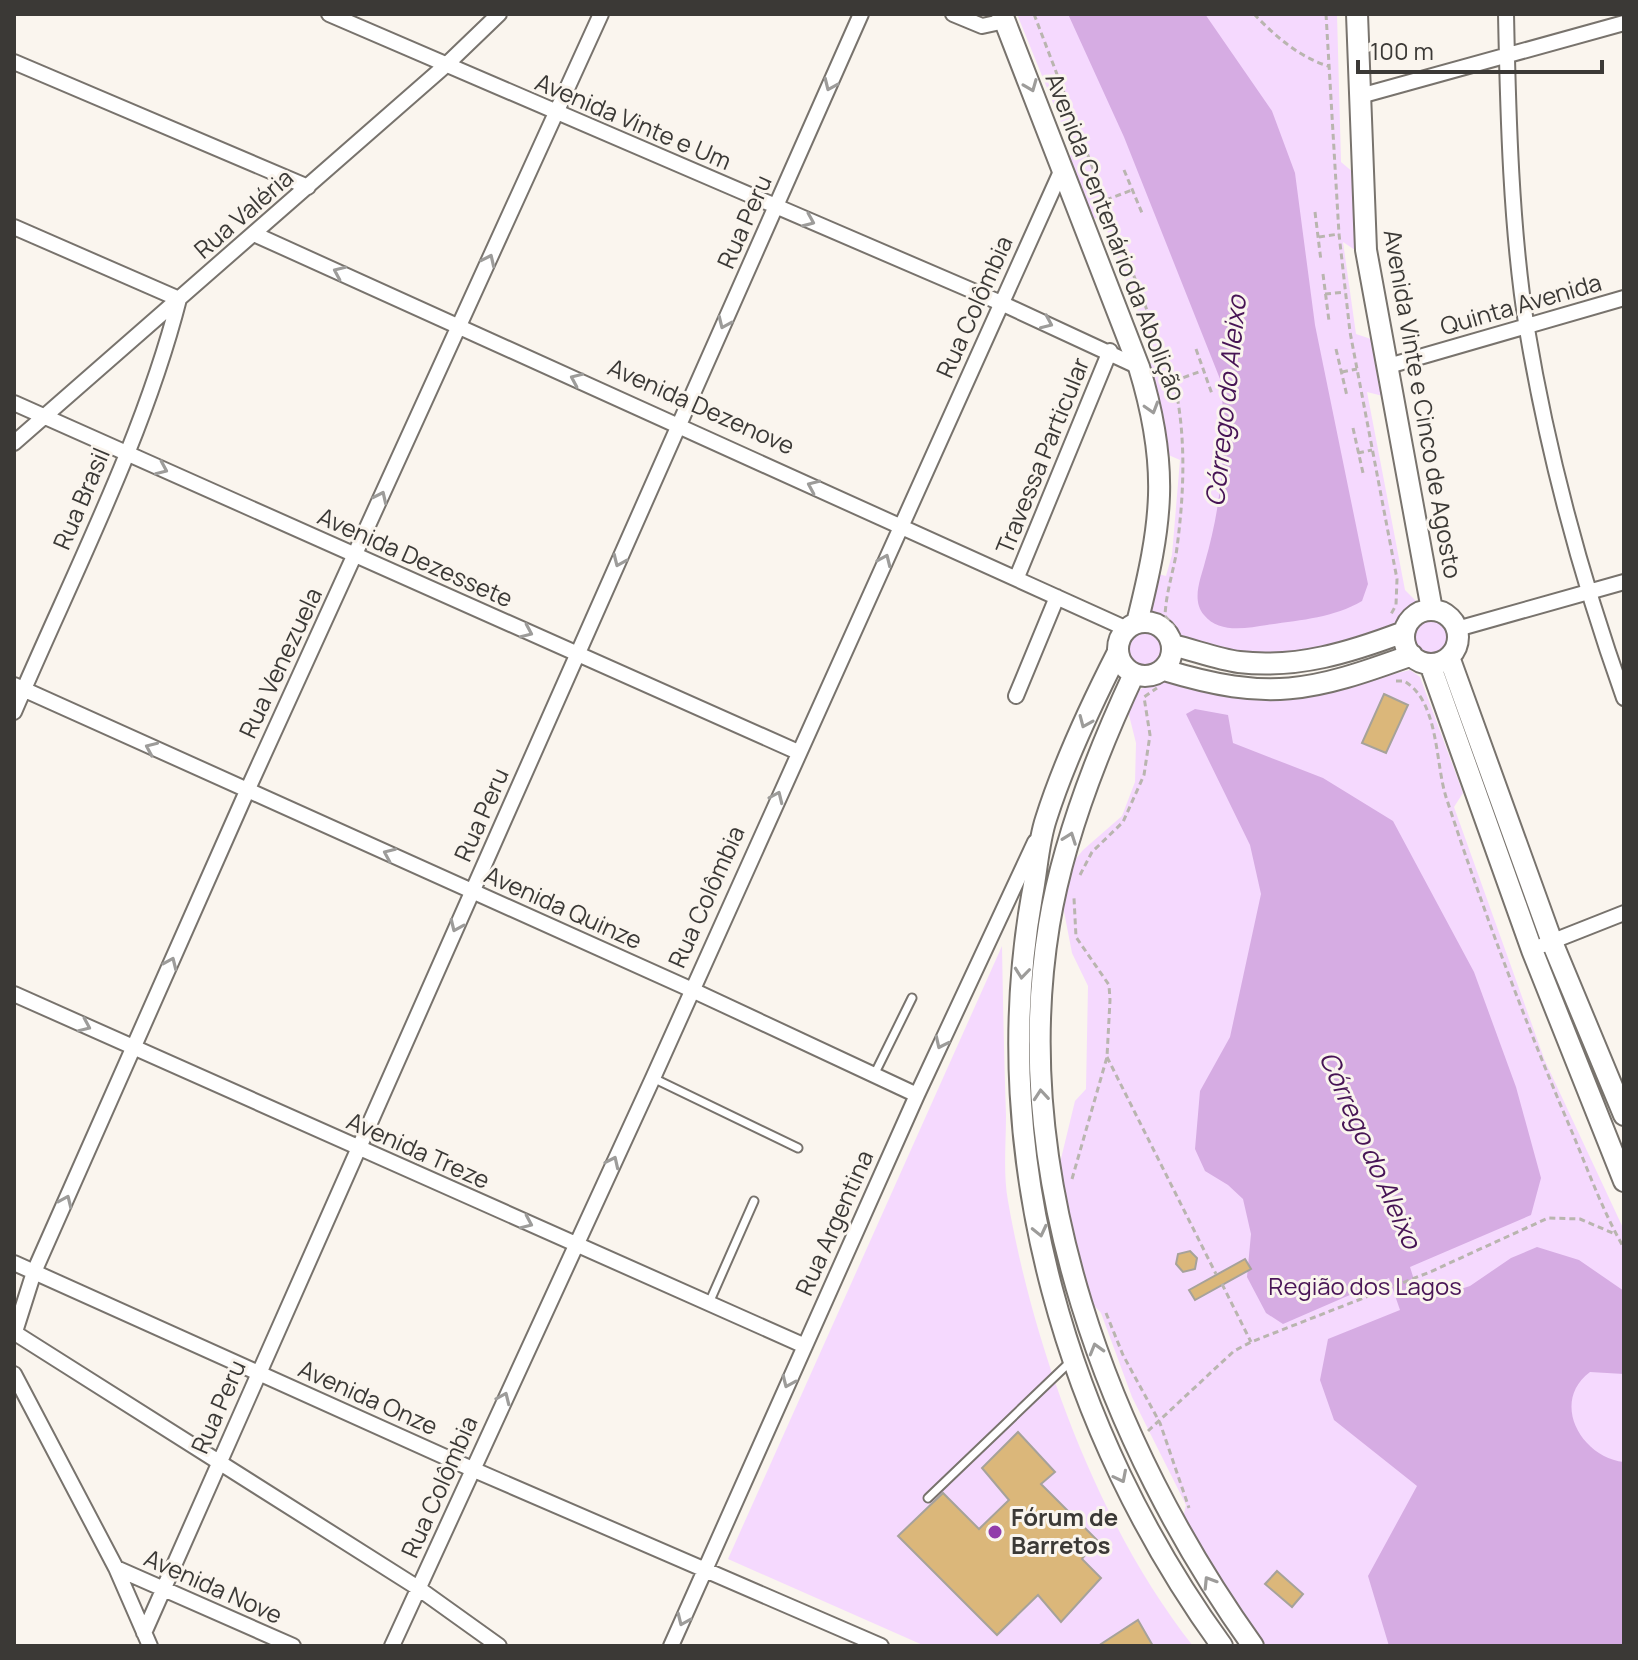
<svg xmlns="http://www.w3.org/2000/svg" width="1638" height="1660" viewBox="0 0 1638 1660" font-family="Manrope,sans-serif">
  <rect width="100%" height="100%" fill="#faf5ee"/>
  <path fill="#f5d9fe" d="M 1017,14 L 1337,14 L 1341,162 L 1354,173 L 1355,250 L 1343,242 L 1356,334 L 1371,339 L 1383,396 L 1367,392 L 1405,590 L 1420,605 C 1410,610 1404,618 1395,623 C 1340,655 1263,659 1202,644 C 1194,641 1180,640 1173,635 C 1161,627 1158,617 1144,613 L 1154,573 L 1166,576 L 1172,555 L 1180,460 L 1164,453 L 1142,361 L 1158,365 L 1103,220 L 1089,217 L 1065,156 L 1074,155 Z
    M1412 637a19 19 0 1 1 38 0a19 19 0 1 1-38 0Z
    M1125 650a20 20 0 1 1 40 0a20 20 0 1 1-40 0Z
    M 1410,670 L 1420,677 L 1463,793 L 1454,807 L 1545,1061 L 1624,1230 L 1624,1646 L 1262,1646 L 1182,1522 L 1186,1505 L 1132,1397 L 1101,1313 L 1088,1299 L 1059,1167 L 1075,1101 L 1086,1089 L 1088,986 L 1072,953 L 1061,896 L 1070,866 L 1083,850 L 1122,816 L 1135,782 L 1136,743 L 1128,711 L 1134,694 L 1150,683 L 1168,682 L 1205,690 L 1325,691 Z
    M 1002,946 C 1003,1002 1004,1059 1006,1116 C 1006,1143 1003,1174 1008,1201 C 1034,1350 1098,1526 1193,1646 L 925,1646 L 728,1559 Z"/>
  <path fill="#d6ace3" d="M 1068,14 L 1205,14 L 1272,111 L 1295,173 L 1315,325 L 1368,584 L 1362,601 C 1333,618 1300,620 1267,625 C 1247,628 1219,634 1204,615 C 1191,600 1201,578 1205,562 C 1222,504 1228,439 1220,379 L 1124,137 Z
    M 1195,709 L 1228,715 L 1233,743 L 1323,778 L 1393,821 L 1474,972 L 1516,1087 L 1541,1178 L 1531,1215 L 1410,1267 L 1421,1302 L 1470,1286 L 1511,1258 L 1537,1247 L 1579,1260 L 1624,1291 L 1624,1374 L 1590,1372 C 1550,1402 1581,1457 1624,1462 L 1624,1646 L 1389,1646 L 1368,1576 L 1417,1486 L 1334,1420 L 1320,1380 L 1328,1339 L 1400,1310 L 1389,1278 L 1283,1324 L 1266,1313 L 1247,1277 L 1251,1234 L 1243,1199 L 1228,1185 L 1205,1171 L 1195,1149 L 1200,1091 L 1230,1037 L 1261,894 L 1250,845 L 1186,714 Z"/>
  <path fill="#dbb77a" stroke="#a6a29a" stroke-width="2" d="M 1384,694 L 1408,705 L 1386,753 L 1362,743 Z
    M 1190,1251 L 1197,1258 L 1195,1269 L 1183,1272 L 1176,1264 L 1178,1254 Z
    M 1245,1259 L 1251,1269 L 1195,1300 L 1189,1290 Z
    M 1018,1432 L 1055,1472 L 1041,1484 L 1097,1540 L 1082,1559 L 1101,1578 L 1061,1622 L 1038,1595 L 997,1635 L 898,1536 L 943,1493 L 979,1529 L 1009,1500 L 982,1468 Z
    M 1277,1571 L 1303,1594 L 1292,1607 L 1265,1584 Z
    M 1138,1620 L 1153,1646 L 1098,1646 Z"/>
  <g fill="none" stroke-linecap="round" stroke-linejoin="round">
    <defs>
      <path id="lane" d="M 875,1073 L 912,998
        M 653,1078 L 798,1148
        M 709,1303 L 754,1201
        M 928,1498 L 1070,1362"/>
      <path id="street" d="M 329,14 L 1001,303 L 1139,367
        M 953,14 L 982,26 L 1005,21
        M 1506,14 C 1508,114 1511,231 1527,329 C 1548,455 1581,577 1624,698
        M 14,62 L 308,187
        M 1360,96 L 1624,23
        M 14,227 L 179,299 C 143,440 71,578 14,712
        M 254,234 L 1127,629
        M 1385,367 L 1624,298
        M 14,403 L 798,752
        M 14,443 L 446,65 L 499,14
        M 1017,577 L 1110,351
        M 1457,629 L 1624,582
        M 14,685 L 690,989 L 917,1095
        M 1016,696 L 1057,597
        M 1543,945 L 1624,913
        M 14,994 L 805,1346
        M 14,1263 L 472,1469 L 881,1646
        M 15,1333 L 418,1588 L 499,1646
        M 14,1335 L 34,1272 L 247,791 L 601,14
        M 14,1374 L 116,1568 L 150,1646
        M 116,1568 L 293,1646
        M 144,1633 L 861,14
        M 392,1646 L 653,1078 L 1063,167
        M 671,1646 L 917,1095 L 1035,842"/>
      <path id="secondary" d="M 1002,14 L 1139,367 C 1170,468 1162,523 1137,623
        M 1357,14 L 1366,250 L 1432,610
        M1404 637a27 27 0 1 1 54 0a27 27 0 1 1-54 0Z
        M1118 649a27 27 0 1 1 54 0a27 27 0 1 1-54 0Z
        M 1172,645 C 1194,650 1217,659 1239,662 C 1297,669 1351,652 1404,632
        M 1118,652 C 1091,705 1064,762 1046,819 C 1038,843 1037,871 1032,896 C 986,1157 1068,1434 1222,1646
        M 1449,657 L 1552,942 L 1624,1115
        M 1430,664 L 1532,950 L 1624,1181
        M 1164,670 C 1270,702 1310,692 1412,655
        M 1134,674 C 1097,753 1063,839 1049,925 C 1008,1176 1109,1445 1253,1646"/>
    </defs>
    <use href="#lane" stroke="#78736d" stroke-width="11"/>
    <use href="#street" stroke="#78736d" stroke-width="18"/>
    <use href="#secondary" stroke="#78736d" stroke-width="24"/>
    <path stroke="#b9b5af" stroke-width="3" stroke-dasharray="6 4" stroke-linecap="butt" d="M 1034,14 L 1174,381 C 1187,438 1184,497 1176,555 C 1172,576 1166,594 1165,616 L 1174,627
      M 1254,14 C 1275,36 1299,57 1328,66
      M 1326,14 L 1339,234 L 1350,332 L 1397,579 L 1396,605 L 1390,616
      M 1124,170 L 1142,213
      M 1106,200 L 1132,190
      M 1315,212 L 1321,261
      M 1319,237 L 1339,234
      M 1323,274 L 1329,321
      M 1325,294 L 1345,292
      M 1196,349 L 1212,394
      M 1336,349 L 1347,396
      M 1342,372 L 1357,369
      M 1174,381 L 1204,370
      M 1353,428 L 1363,473
      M 1358,453 L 1372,450
      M 1396,681 L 1404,681 C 1439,701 1435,762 1446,797 C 1483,910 1525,1022 1572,1132 C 1588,1170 1603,1212 1624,1248
      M 1080,875 L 1092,852 L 1123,822 L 1144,775 L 1150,735 L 1144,697 L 1157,688
      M 1107,1057 L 1216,1274
      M 1072,1179 L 1107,1057 L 1110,1000 L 1109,985 L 1076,937 L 1074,898
      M 1222,1284 L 1251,1342
      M 1106,1313 L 1123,1355 L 1160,1423 L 1189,1508
      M 1148,1431 L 1234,1351 L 1251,1342 L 1430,1272 L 1548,1218 L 1580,1219 L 1615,1234"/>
    <use href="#lane" stroke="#fff" stroke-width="7"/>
    <use href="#street" stroke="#fff" stroke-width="14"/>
    <use href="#secondary" stroke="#fff" stroke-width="20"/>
  </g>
  <defs><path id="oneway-chevron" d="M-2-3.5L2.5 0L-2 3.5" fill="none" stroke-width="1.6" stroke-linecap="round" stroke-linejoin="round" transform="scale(2)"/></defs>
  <g stroke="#9d9c9a">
    <use href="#oneway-chevron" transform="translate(830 85) rotate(114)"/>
    <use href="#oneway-chevron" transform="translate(1031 86) rotate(68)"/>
    <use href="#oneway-chevron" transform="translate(809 221) rotate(23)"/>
    <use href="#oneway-chevron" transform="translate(489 260) rotate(-65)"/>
    <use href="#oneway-chevron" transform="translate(339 272) rotate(-156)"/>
    <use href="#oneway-chevron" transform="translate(724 323) rotate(114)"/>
    <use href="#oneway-chevron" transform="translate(1047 323) rotate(24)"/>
    <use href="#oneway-chevron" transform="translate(576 379) rotate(-156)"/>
    <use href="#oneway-chevron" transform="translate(1152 408) rotate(73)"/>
    <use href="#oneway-chevron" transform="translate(162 469) rotate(24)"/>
    <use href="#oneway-chevron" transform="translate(813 486) rotate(-156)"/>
    <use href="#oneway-chevron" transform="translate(381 497) rotate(-65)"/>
    <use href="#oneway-chevron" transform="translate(885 560) rotate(-66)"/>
    <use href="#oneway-chevron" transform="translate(619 561) rotate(114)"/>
    <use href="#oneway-chevron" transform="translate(527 632) rotate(24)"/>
    <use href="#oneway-chevron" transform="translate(1085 722) rotate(113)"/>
    <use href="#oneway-chevron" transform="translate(151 748) rotate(-156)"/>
    <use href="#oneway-chevron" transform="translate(777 797) rotate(-66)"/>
    <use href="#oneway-chevron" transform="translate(1070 838) rotate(-70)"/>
    <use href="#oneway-chevron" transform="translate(389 854) rotate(-156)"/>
    <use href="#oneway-chevron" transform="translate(456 926) rotate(114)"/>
    <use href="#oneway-chevron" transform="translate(171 963) rotate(-66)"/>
    <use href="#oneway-chevron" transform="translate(1022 973) rotate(96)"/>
    <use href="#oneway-chevron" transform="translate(85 1026) rotate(24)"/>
    <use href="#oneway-chevron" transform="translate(941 1043) rotate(115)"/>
    <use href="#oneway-chevron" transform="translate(1041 1095) rotate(-95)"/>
    <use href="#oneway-chevron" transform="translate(613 1162) rotate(-65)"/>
    <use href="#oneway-chevron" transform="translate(66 1201) rotate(-66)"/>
    <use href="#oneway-chevron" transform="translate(527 1223) rotate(24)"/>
    <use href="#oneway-chevron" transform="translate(1040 1231) rotate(77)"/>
    <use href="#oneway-chevron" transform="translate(1096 1349) rotate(-106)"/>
    <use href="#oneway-chevron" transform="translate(788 1382) rotate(114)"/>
    <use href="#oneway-chevron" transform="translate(504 1398) rotate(-66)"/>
    <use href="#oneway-chevron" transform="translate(1121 1477) rotate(63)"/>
    <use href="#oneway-chevron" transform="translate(1209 1582) rotate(-122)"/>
    <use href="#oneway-chevron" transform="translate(683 1620) rotate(114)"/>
  </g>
  <circle fill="#923caa" stroke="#faf5ee" stroke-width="3" cx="995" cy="1532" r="8"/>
  <g text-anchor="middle" stroke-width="6" stroke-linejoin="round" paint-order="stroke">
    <g font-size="24" fill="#3b3936" stroke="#faf5ee">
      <text transform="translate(633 122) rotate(23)" y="8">Avenida Vinte e Um</text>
      <text transform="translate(244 214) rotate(-41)" y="8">Rua Valéria</text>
      <text transform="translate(745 222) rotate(-66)" y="8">Rua Peru</text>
      <text transform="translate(1115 237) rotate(69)" y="8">Avenida Centenário da Abolição</text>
      <text transform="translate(1521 305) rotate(-16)" y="8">Quinta Avenida</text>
      <text transform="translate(975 307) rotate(-66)" y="8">Rua Colômbia</text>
      <text transform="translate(1422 404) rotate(80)" y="8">Avenida Vinte e Cinco de Agosto</text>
      <text transform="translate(701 407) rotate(24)" y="8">Avenida Dezenove</text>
      <text transform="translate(1043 456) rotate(-68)" y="8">Travessa Particular</text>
      <text transform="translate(82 499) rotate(-67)" y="8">Rua Brasil</text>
      <text transform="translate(415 558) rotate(24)" y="8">Avenida Dezessete</text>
      <text transform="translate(281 663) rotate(-65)" y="8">Rua Venezuela</text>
      <text transform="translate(482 815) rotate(-66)" y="8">Rua Peru</text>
      <text transform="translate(707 897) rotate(-66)" y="8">Rua Colômbia</text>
      <text transform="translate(563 908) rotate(24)" y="8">Avenida Quinze</text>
      <text transform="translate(418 1151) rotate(24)" y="8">Avenida Treze</text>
      <text transform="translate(835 1223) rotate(-66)" y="8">Rua Argentina</text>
      <text transform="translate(368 1398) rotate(24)" y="8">Avenida Onze</text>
      <text transform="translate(219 1407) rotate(-66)" y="8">Rua Peru</text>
      <text transform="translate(440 1487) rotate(-66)" y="8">Rua Colômbia</text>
      <text transform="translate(213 1587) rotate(24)" y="8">Avenida Nove</text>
    </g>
    <g font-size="24" fill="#4a1657" stroke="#faf5ee">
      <text x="1365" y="1295">Região dos Lagos</text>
    </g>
    <g font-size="24" font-weight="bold" fill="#3b3936" stroke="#faf5ee" text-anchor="start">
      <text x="1011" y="1526">Fórum de<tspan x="1011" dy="28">Barretos</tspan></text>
    </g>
    <g font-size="26" font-style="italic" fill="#471455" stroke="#faf5ee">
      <text transform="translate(1226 401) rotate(-84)" y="9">Córrego do Aleixo</text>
      <text transform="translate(1370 1150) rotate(66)" y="9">Córrego do Aleixo</text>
    </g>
  </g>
  <rect width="1638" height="1660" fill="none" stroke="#3b3936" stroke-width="32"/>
  <path d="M1358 60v12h244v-12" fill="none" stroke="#3b3936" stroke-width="4"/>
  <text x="1370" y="60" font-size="24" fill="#3b3936" stroke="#faf5ee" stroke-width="6" paint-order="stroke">100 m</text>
</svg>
